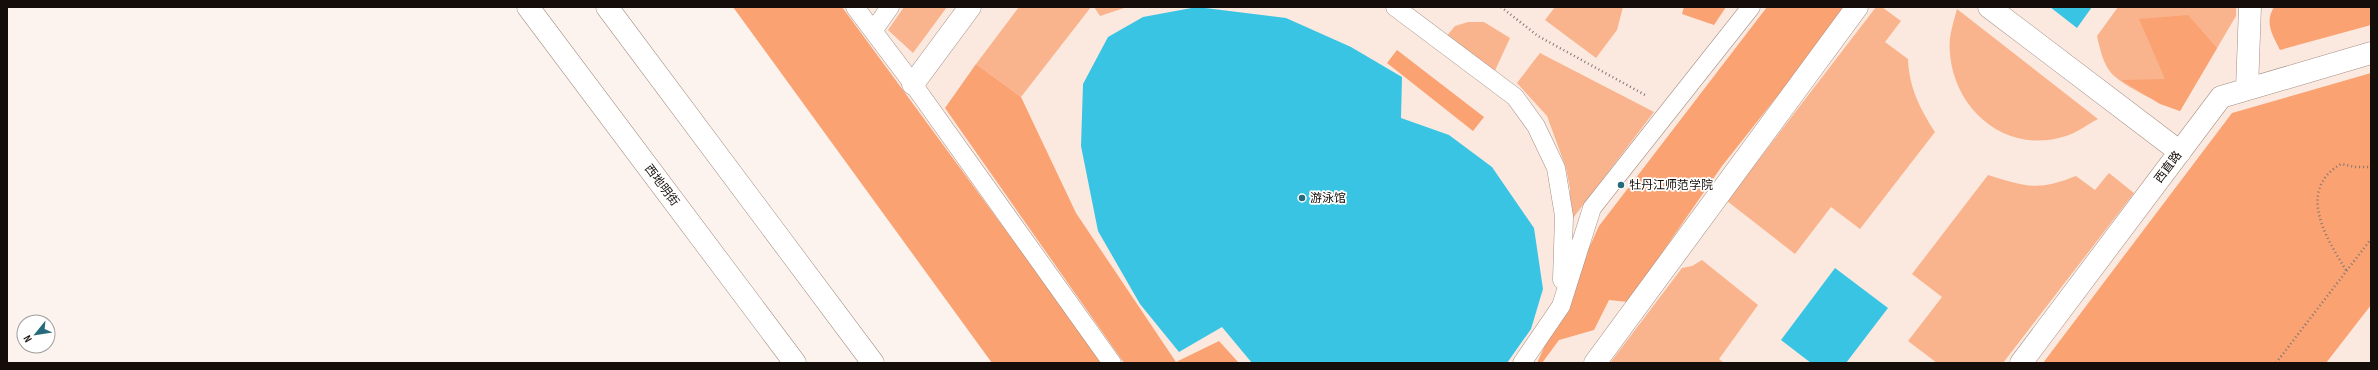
<svg xmlns="http://www.w3.org/2000/svg" width="2378" height="370" viewBox="0 0 2378 370" font-family="'Sofia Sans Condensed','Noto Sans SC',sans-serif">
  <rect width="100%" height="100%" fill="#fcf3ee"/>
  <path fill="#fbe9df" d="M 742,7 L 2371,7 L 2371,363 L 1001,363 Z"/>
  <path fill="#fab48d" d="M 904,7 L 947,7 L 913,53 L 888,30 Z
    M 1019,7 L 1091,7 L 1021,97 L 976,64 Z
    M 1094,7 L 1127,7 L 1100,16 Z
    M 1555,7 L 1623,7 L 1617,30 L 1596,58 L 1545,20 Z
    M 1876,7 L 1882,7 L 1901,21 L 1885,42 L 1908,59 C 1909,87 1920,109 1935,132 L 1860,229 L 1831,207 L 1795,254 L 1727,201 Z
    M 2118,7 L 2236,7 L 2236,16 L 2180,111 C 2163,105 2125,87 2112,74 C 2103,64 2100,49 2097,36 Z
    M 1957,9 L 2098,119 C 2088,124 2077,133 2066,136 C 2008,155 1955,112 1950,54 C 1948,38 1953,24 1957,9 Z
    M 1468,22 L 1484,22 L 1510,38 L 1493,75 L 1445,38 L 1455,26 Z
    M 1540,53 L 1654,112 L 1570,222 L 1570,189 L 1566,168 L 1547,116 L 1517,83 Z
    M 2109,173 L 2134,193 L 2003,363 L 1937,363 L 1908,341 L 1942,297 L 1912,274 L 1988,175 C 2026,187 2038,191 2076,176 L 2095,190 Z
    M 1702,260 L 1758,305 L 1719,359 L 1724,363 L 1610,363 L 1682,268 L 1692,266 Z"/>
  <path fill="#faa272" d="M 733,7 L 842,7 L 1103,363 L 992,363 Z
    M 1684,7 L 1726,7 L 1714,25 L 1682,14 Z
    M 1767,7 L 1848,7 L 1722,166 L 1628,302 L 1609,300 L 1594,330 L 1559,340 L 1542,363 L 1537,363 L 1599,226 Z
    M 2274,7 L 2371,7 L 2371,25 L 2280,50 C 2273,36 2264,23 2274,7 Z
    M 2188,15 L 2217,48 L 2180,111 L 2160,104 L 2121,80 L 2165,79 L 2139,19 Z
    M 1397,50 L 1484,117 L 1473,131 L 1387,63 Z
    M 976,64 L 1021,97 L 1076,213 L 1176,362 L 1219,341 L 1239,363 L 1124,363 L 945,108 Z
    M 2371,73 L 2371,305 L 2326,363 L 2043,363 L 2232,113 Z"/>
  <path fill="#39c4e4" d="M 1197,7 L 1286,18 L 1351,47 L 1402,77 L 1401,118 L 1449,135 L 1492,167 L 1534,228 L 1543,289 L 1531,329 L 1507,363 L 1252,363 L 1222,327 L 1179,352 L 1140,304 L 1098,231 L 1081,146 L 1083,84 L 1108,37 L 1143,17 Z
    M 2050,7 L 2092,7 L 2077,28 Z
    M 1835,268 L 1888,308 L 1846,363 L 1811,363 L 1781,340 Z"/>
  <g fill="none" stroke-linecap="round" stroke-linejoin="round">
    <defs>
      <path id="service" d="M 855,7 L 913,84 L 1112,363
        M 1395,7 L 1515,97 L 1536,126 L 1556,168 L 1564,216 L 1562,280
        M 873,31 L 890,7
        M 1522,363 L 1561,306 L 1592,208 L 1751,7"/>
      <path id="minor" d="M 1989,7 L 2180,152
        M 913,84 L 970,7
        M 2247,89 L 2250,7
        M 1595,363 L 1857,7
        M 2021,363 L 2221,97 L 2371,53"/>
      <path id="trunk" d="M 528,7 L 795,363
        M 607,7 L 873,363"/>
    </defs>
    <use href="#service" stroke="#a38e84" stroke-width="19"/>
    <use href="#minor" stroke="#a38e84" stroke-width="23"/>
    <use href="#trunk" stroke="#a38e84" stroke-width="23"/>
    <path stroke="#7e7671" stroke-width="2.5" stroke-dasharray="1 3" stroke-linecap="butt" d="M 1501,7 L 1538,36 L 1647,96
      M 2346,270 C 2326,238 2296,190 2341,164 L 2355,167 L 2371,167
      M 2276,363 L 2371,239"/>
    <use href="#service" stroke="#fff" stroke-width="18"/>
    <use href="#minor" stroke="#fff" stroke-width="22"/>
    <use href="#trunk" stroke="#fff" stroke-width="22"/>
  </g>
  <g fill="#266b7b" stroke="#fff" stroke-width="1.5">
    <circle cx="1621" cy="185" r="4"/>
    <circle cx="1302" cy="198" r="4"/>
  </g>
  <g text-anchor="middle" stroke-width="3.5" stroke-linejoin="round" paint-order="stroke">
    <g font-size="12" fill="#140d09" stroke="#fff">
      <text transform="translate(2168 167) rotate(-53)" y="4">西直路</text>
      <text transform="translate(662 185) rotate(53)" y="4">西地明街</text>
    </g>
    <g font-size="12" fill="#140d09" stroke="#fff" text-anchor="start">
      <text x="1629" y="189">牡丹江师范学院</text>
      <text x="1310" y="202">游泳馆</text>
    </g>
  </g>
  <rect width="2378" height="370" fill="none" stroke="#140d09" stroke-width="16"/>
  <g transform="translate(36 334) rotate(240)"><circle r="19" fill="#ffffff" stroke="#a19e9d"/>
  <path d="M0-3L7 15L0 10L-7 15Z" fill="#266b7b"/>
  <text y="-6" font-size="11" font-weight="bold" text-anchor="middle" fill="#140d09">N</text>
  </g>
</svg>
